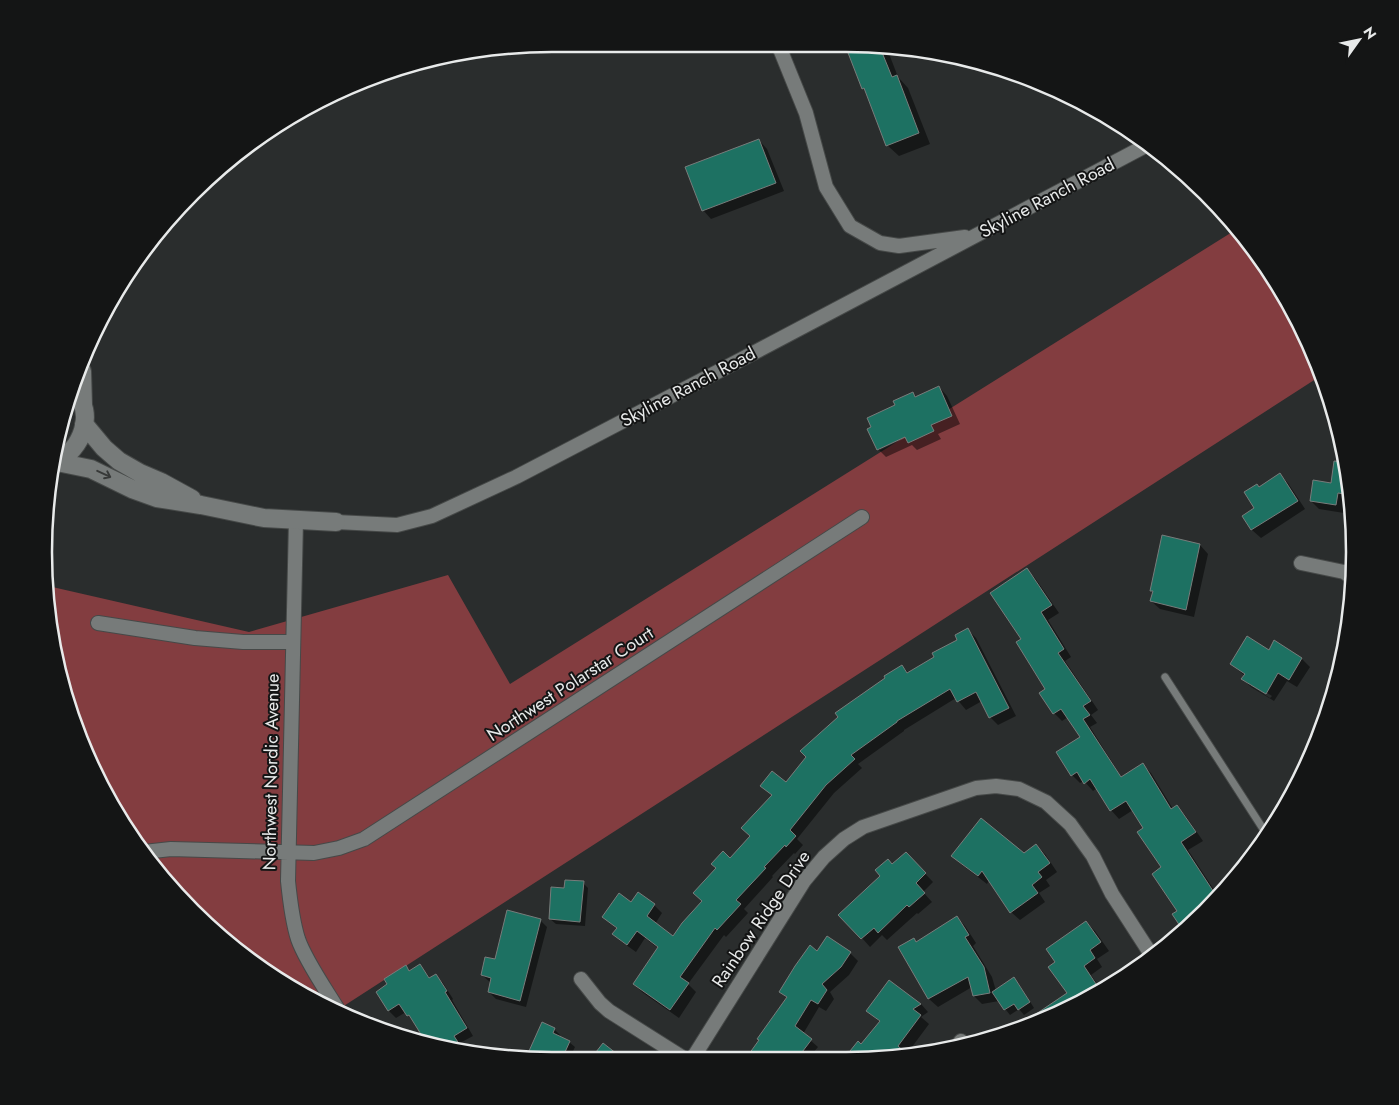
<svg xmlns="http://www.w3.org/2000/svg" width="1399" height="1105" viewBox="0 0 1399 1105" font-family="Jost,sans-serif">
  <rect width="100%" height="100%" fill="#2a2d2d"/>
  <path fill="#833d40" d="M 1237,229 L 1287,298 L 1322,375 L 336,1011 L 270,975 L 170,888 L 112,807 L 61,684 L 48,586 L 249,632 L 448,575 L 510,684 Z"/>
  <path fill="#0007" fill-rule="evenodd" d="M 846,45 L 879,45 L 886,46 L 898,77 L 908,88 L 930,144 L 899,156 L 887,145 L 867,92 L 863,88 Z
    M 759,140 L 767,149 L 784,191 L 711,219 L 703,210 Z
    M 939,387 L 947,396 L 960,424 L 938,434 L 941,439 L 917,450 L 912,445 L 886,457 L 878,449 L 896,405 L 912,393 L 917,397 ZM 910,433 L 911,435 L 880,450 L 880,447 Z
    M 1335,462 L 1346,464 L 1351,486 L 1351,502 L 1346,501 L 1344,513 L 1319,509 L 1311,501 L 1332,484 Z
    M 1280,475 L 1288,483 L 1305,509 L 1261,538 L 1252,530 L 1244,516 L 1256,508 L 1260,488 Z
    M 1163,537 L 1200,545 L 1208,554 L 1194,617 L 1160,609 L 1151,601 L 1153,593 L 1151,591 Z
    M 1027,570 L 1035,578 L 1059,613 L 1048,620 L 1071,657 L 1065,661 L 1098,710 L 1091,715 L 1097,723 L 1090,727 L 1122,778 L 1143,765 L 1151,773 L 1173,809 L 1177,807 L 1185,815 L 1203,841 L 1188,850 L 1218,896 L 1185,931 L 1174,914 L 1179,911 L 1163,868 L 1144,829 L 1133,810 L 1119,819 L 1111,810 L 1097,788 L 1093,791 L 1084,781 L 1080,783 L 1072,775 L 1081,737 L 1068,717 L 1062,721 L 1054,713 L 1041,694 L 1047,690 L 1022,639 Z
    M 968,630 L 976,638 L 1016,716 L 998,725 L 990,717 L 982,701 L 966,710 L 956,698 L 904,730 L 904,731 L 858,764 L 862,768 L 834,793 L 797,839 L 803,845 L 795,854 L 794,853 L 772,876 L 773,877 L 744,909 L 748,913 L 726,937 L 724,935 L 688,984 L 696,992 L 679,1018 L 642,992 L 634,984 L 659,949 L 645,938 L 636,952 L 622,942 L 614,934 L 617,929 L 604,917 L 632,904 L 654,905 L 662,913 L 655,924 L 673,938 L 703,901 L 730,859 L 751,836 L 773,796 L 762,785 L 786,784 L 902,666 L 909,673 L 935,657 L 959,641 Z
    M 1301,658 L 1310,667 L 1297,687 L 1287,681 L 1274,701 L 1251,687 L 1243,679 L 1245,676 L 1231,664 ZM 1251,683 L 1272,696 L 1270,698 L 1251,686 Z
    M 1036,845 L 1045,854 L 1057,872 L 1046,880 L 1050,886 L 1039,893 L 1045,902 L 1020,920 L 1011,912 L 989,880 L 987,884 L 961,864 L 953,855 L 1024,854 Z
    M 914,862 L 933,882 L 923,892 L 932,902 L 918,914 L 917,913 L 887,940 L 882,935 L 870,947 L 862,938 L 893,866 Z
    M 583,883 L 588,888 L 585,926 L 556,924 L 550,919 L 566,890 Z
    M 957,917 L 965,926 L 976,943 L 973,946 L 992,977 L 996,991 L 1013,979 L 1019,984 L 1034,1008 L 1024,1015 L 1019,1009 L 1010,1015 L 999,1001 L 982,1004 L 974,996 L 972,987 L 938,1007 L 929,999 L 900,947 L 914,939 L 917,943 Z
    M 540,920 L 547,927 L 526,1007 L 496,999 L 489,992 L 491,983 L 482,975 L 496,961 Z
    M 1086,922 L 1095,931 L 1109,951 L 1097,959 L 1102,967 L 1091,975 L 1103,992 L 1058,1013 L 1052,1004 L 1069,993 L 1057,962 Z
    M 817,952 L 850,953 L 858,961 L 849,975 L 830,992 L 834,999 L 826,1011 L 819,1007 L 803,1034 L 818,1047 L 807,1060 L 746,1061 L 788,999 L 780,991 Z
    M 420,965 L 431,979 L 436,976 L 443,983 L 453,999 L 452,1000 L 473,1036 L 460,1043 L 467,1053 L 454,1052 L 416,1023 L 406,1012 L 396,1018 L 389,1011 L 377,992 L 389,985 L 406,967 L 410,972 Z
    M 889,981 L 921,1004 L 928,1012 L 921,1017 L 929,1024 L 906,1055 L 880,1060 L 848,1060 L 881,1023 L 868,1011 Z
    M 554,1029 L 560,1035 L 559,1037 L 569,1042 L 575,1047 L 568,1061 L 543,1060 L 536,1056 L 531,1051 Z"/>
  <path fill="#1d7162" stroke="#787c7b" d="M 845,45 L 879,45 L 892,77 L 897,75 L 919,133 L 886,146 L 864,88 L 862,89 Z
    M 759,139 L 776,183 L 702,211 L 685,167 Z
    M 939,386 L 952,416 L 931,425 L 934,431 L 908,443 L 905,437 L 877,450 L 867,429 L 871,427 L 867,418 L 895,405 L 893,401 L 913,392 L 915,397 Z
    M 1334,461 L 1345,462 L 1351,486 L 1351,495 L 1338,493 L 1336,505 L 1310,501 L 1313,480 L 1331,483 Z
    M 1280,473 L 1298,501 L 1251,530 L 1242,516 L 1254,508 L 1244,492 L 1257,484 L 1259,487 Z
    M 1162,535 L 1200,544 L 1186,610 L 1150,601 L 1153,591 L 1150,591 Z
    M 1027,568 L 1052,605 L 1041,612 L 1064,649 L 1058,653 L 1091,701 L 1083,706 L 1090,715 L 1083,719 L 1121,777 L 1143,763 L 1171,809 L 1177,805 L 1196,832 L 1181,842 L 1217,897 L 1184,932 L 1172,914 L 1177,911 L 1152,874 L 1161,867 L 1137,832 L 1143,828 L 1126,801 L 1110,811 L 1090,779 L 1084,784 L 1077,772 L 1071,776 L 1056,752 L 1080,737 L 1061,709 L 1053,714 L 1039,693 L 1045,689 L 1016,642 L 1021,639 L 990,593 Z
    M 968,628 L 1009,708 L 989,718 L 976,692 L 957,702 L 950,689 L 897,721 L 897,722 L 851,755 L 855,759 L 826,785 L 790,830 L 796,836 L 786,847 L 785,845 L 764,867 L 766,868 L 736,900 L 741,904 L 717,930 L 715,928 L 680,977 L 689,983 L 670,1010 L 633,984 L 658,947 L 637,931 L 627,945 L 612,934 L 617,928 L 602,917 L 619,893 L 631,902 L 638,892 L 655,904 L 647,916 L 673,936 L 682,923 L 702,901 L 693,893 L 716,868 L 711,864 L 723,851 L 730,858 L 750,836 L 741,828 L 772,795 L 760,786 L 772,771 L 786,782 L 806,757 L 800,751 L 838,717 L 835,713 L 885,678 L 884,676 L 902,665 L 907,673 L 934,657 L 932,653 L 957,640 L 955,635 Z
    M 1247,636 L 1269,650 L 1274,640 L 1302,658 L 1289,680 L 1278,673 L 1266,694 L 1241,679 L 1245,674 L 1230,664 Z
    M 981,818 L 1024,853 L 1036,844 L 1050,863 L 1038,872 L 1042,877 L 1032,885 L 1038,893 L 1010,913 L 982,871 L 978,876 L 951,856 Z
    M 906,852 L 926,873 L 916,883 L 925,893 L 909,907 L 907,905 L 878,933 L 874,928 L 861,939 L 838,915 L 880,876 L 875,870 L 888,859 L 892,864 Z
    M 565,880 L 584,881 L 580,922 L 549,919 L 551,887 L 564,888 Z
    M 507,910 L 541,919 L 520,1001 L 488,992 L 491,978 L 481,975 L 485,957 L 495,959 Z
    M 957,916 L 969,935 L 965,937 L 984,967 L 990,993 L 973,996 L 968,977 L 928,999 L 898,947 L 914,938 L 916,942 Z
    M 1086,921 L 1101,942 L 1090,950 L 1095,958 L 1084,966 L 1102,993 L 1036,1022 L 1033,1016 L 1067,993 L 1048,967 L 1055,962 L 1046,949 Z
    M 827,936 L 851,952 L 841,967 L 822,984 L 827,990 L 818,1004 L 811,1000 L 795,1026 L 812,1039 L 796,1060 L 744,1061 L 759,1040 L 757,1039 L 787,997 L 779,992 L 795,966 L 810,945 L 817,951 Z
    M 420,964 L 429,978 L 436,974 L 447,991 L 445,992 L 467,1028 L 454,1036 L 465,1053 L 454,1052 L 427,1044 L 409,1015 L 407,1016 L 399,1004 L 388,1011 L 376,992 L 387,984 L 384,979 L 406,965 L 409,971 Z
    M 1014,977 L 1030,1002 L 1018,1010 L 1014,1004 L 1004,1010 L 992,992 Z
    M 889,980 L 921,1004 L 913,1009 L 921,1015 L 898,1046 L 908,1055 L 880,1060 L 860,1060 L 850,1051 L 858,1041 L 861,1044 L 880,1021 L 866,1011 Z
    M 542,1022 L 555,1028 L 553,1033 L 570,1041 L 561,1061 L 542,1060 L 543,1058 L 529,1051 Z
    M 603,1043 L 626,1061 L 589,1061 Z"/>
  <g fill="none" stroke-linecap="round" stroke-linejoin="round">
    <defs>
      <path id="service" d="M 1165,677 L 1267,835"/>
      <path id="minor" d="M 778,44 L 806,113 L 826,187 L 850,226 L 880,243 L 899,246 L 965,237
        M 296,520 L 288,881 C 290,901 292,920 298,939 C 306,962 327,991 340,1013
        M 336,522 L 397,525 L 432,516 L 516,477 L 742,359 L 1149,144
        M 1301,563 L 1344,572 L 1354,579
        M 98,623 L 195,638 L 243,642 L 293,642
        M 144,852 L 171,849 L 314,853 L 339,848 L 364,839 L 862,517
        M 581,979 L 600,1003 L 609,1011 L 688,1061
        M 958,1045 L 961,1041
        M 691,1061 L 804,881 L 824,857 L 844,839 L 863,827 L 976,788 L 996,786 L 1019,789 L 1046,802 L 1070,824 L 1093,856 L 1112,894 L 1152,956"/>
      <path id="tertiary" d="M 82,371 L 83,405
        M 84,424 L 104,448 L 119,461 L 140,473 L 161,482 L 192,499
        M 56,462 C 82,449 96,414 74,390
        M 57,462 L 91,469 L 132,489 L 157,498 L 201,505 L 264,518 L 336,522"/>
    </defs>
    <use href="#service" stroke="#464948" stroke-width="9"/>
    <use href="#minor" stroke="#464948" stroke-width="16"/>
    <use href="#tertiary" stroke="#464948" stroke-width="20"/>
    <use href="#service" stroke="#777b7a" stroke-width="7"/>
    <use href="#minor" stroke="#777b7a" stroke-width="14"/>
    <use href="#tertiary" stroke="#777b7a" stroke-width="18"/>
  </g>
  <defs><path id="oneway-shaft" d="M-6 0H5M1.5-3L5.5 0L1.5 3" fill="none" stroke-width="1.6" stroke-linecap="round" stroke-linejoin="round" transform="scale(1.25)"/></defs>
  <use stroke="#373938" href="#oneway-shaft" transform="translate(104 474) rotate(25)"/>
  <g text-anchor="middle" stroke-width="4" stroke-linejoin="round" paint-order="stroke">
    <g font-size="18" fill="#e8eaea" stroke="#141515">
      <text transform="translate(1047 198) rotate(-28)" y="6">Skyline Ranch Road</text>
      <text transform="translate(688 387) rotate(-28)" y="6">Skyline Ranch Road</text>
      <text transform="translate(570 684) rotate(-33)" y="6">Northwest Polarstar Court</text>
      <text transform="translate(271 772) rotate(-89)" y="6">Northwest Nordic Avenue</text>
      <text transform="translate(761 919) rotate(-56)" y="6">Rainbow Ridge Drive</text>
    </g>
  </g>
  <path d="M0 0H1399V1105H0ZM552 52H846A500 500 0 0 1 1346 552V552A500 500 0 0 1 846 1052H552A500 500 0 0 1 52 552V552A500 500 0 0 1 552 52Z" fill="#141515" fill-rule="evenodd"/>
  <path fill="none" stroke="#e8eaea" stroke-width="2.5" d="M552 52H846A500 500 0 0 1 1346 552V552A500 500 0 0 1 846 1052H552A500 500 0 0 1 52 552V552A500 500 0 0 1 552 52Z"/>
  <g transform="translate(1359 40) rotate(57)" stroke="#141515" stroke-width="4" paint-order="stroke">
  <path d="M0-4L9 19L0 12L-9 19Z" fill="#e8eaea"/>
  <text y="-8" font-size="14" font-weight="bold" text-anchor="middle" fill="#e8eaea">N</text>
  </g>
</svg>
